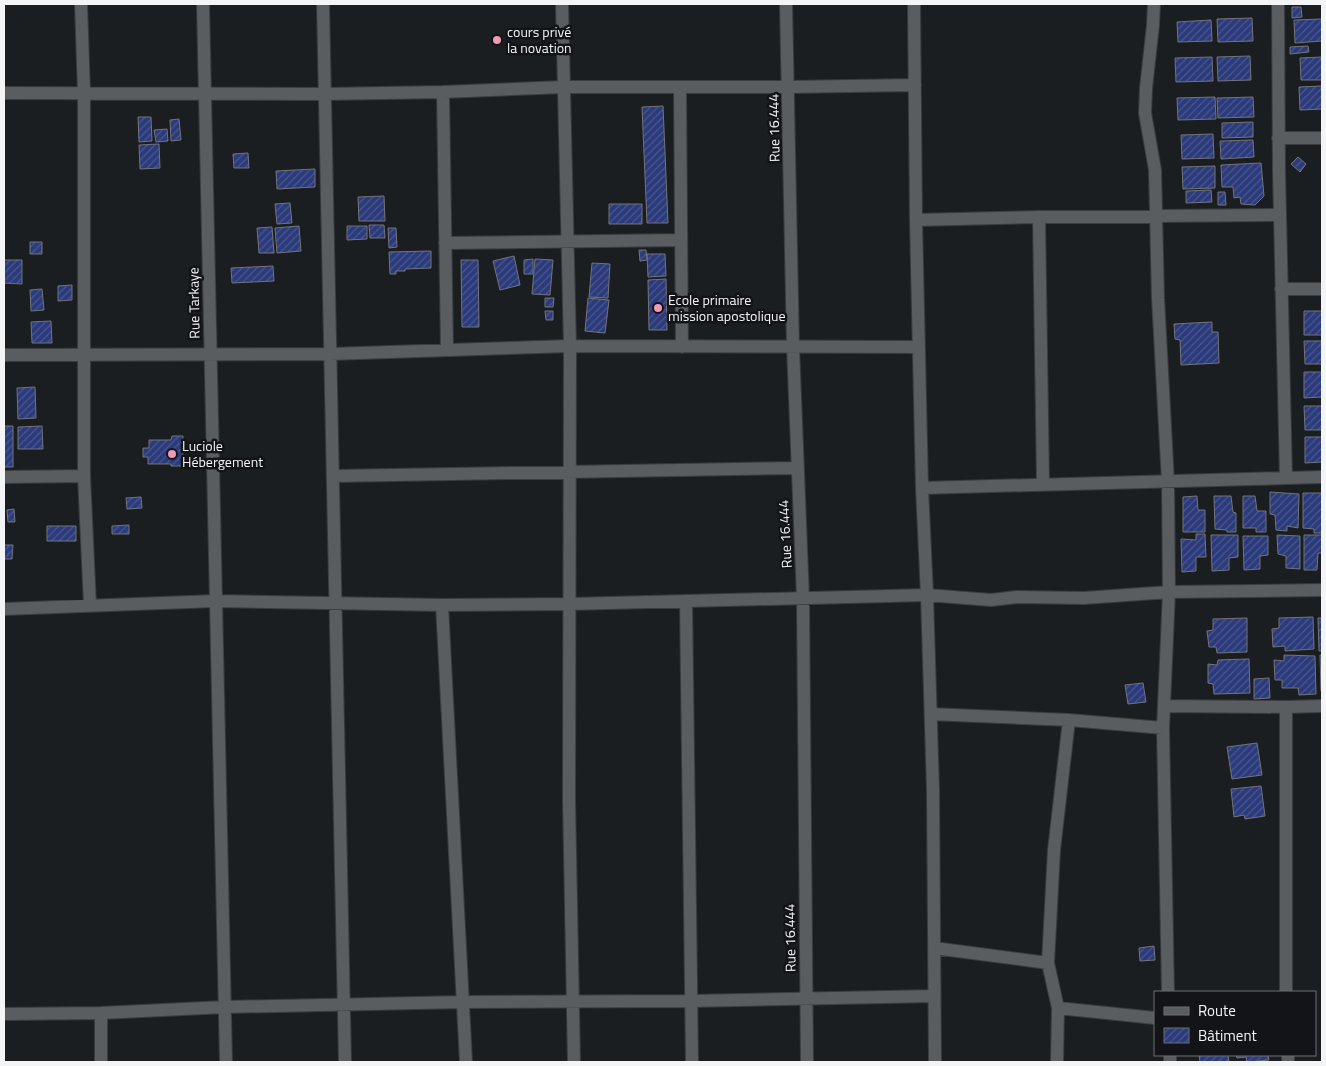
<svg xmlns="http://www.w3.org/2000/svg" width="1326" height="1066" viewBox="0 0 1326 1066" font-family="'Titillium Web',sans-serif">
  <defs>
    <pattern id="building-hatch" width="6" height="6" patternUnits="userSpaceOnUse" patternTransform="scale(1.25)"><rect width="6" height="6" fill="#2b3a7b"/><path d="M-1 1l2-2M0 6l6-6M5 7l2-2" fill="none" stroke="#4a578e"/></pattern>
  </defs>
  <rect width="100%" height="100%" fill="#1b1e20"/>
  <path fill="url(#building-hatch)" stroke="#737479" d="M 1292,7 L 1301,7 L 1302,17 L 1292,18 Z
    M 1252,18 L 1253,41 L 1218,42 L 1217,19 Z
    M 1322,19 L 1322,41 L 1295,43 L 1294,20 Z
    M 1211,20 L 1212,41 L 1178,42 L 1177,22 Z
    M 1308,46 L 1309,52 L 1290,54 L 1290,47 Z
    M 1250,56 L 1251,80 L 1218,81 L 1217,57 Z
    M 1212,57 L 1213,81 L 1176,82 L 1175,58 Z
    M 1322,57 L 1322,80 L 1301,80 L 1300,58 Z
    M 1322,86 L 1322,109 L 1300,110 L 1299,87 Z
    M 1215,97 L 1216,119 L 1178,120 L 1177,98 Z
    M 1253,97 L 1254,117 L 1218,118 L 1217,98 Z
    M 663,106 L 668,223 L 647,223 L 642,107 Z
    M 138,117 L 151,117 L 152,141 L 139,142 Z
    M 179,119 L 181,140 L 171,141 L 170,120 Z
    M 1253,122 L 1253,137 L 1222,138 L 1222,123 Z
    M 167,129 L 168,141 L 156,142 L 154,130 Z
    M 1213,134 L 1214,158 L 1182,159 L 1181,135 Z
    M 1253,140 L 1254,157 L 1221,159 L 1220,141 Z
    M 159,144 L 160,168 L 140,169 L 139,145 Z
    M 248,153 L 249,168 L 234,168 L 233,154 Z
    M 1298,157 L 1306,164 L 1300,172 L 1291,164 Z
    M 1261,163 L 1264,196 L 1255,205 L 1241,204 L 1240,197 L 1234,198 L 1233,187 L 1222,187 L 1221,165 Z
    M 1215,166 L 1215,188 L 1183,189 L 1182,167 Z
    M 315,169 L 315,187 L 277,189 L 276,171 Z
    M 1211,190 L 1212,202 L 1186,203 L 1186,191 Z
    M 1218,192 L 1225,192 L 1226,205 L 1218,205 Z
    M 384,196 L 385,221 L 359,221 L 358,197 Z
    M 290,203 L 292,223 L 277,224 L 275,204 Z
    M 609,204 L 642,204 L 642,224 L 609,224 Z
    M 369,225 L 384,225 L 385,238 L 370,238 Z
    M 299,226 L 301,251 L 277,253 L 275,228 Z
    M 347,226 L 367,226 L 367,239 L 347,240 Z
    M 272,227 L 274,253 L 259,253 L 257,228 Z
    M 388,228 L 396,228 L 397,247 L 389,248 Z
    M 30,242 L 42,242 L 42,254 L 30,254 Z
    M 639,250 L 646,250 L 647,260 L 640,261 Z
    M 431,251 L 431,268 L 405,269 L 405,271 L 396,271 L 396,274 L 390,274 L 389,252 Z
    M 647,254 L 665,254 L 666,276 L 648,277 Z
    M 514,256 L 520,285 L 500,290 L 493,261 Z
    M 533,259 L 533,274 L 524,274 L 524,260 Z
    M 535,259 L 553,260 L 550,295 L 532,294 Z
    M 4,260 L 22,260 L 22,284 L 4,283 Z
    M 461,260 L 478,260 L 479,327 L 462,327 Z
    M 592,263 L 610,264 L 608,298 L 589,297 Z
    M 273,266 L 274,281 L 232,283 L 231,268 Z
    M 666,279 L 667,330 L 649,330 L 648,280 Z
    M 72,285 L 72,300 L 58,301 L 58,286 Z
    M 42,289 L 44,310 L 31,311 L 30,290 Z
    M 545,298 L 554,298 L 553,307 L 545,307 Z
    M 588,298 L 609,300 L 605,333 L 585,331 Z
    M 545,311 L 553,311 L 553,320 L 546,320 Z
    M 1304,311 L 1322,311 L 1322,335 L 1304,335 Z
    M 51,321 L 52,343 L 32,343 L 31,322 Z
    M 1212,322 L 1212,332 L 1218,332 L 1219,363 L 1181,365 L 1180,340 L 1175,339 L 1174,324 Z
    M 1304,341 L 1322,341 L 1322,364 L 1305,364 Z
    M 1304,372 L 1322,372 L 1322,397 L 1304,398 Z
    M 35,387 L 36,418 L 18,419 L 17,388 Z
    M 1304,406 L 1322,406 L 1322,430 L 1305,430 Z
    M 4,426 L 13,426 L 13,467 L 4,467 Z
    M 42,426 L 43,449 L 18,449 L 18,427 Z
    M 172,436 L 183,436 L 183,466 L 171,466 L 171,464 L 148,464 L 148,457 L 143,457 L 143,448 L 149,448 L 149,440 L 171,440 Z
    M 1305,437 L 1322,437 L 1322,462 L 1305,463 Z
    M 1270,492 L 1299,494 L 1298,528 L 1287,526 L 1287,531 L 1276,530 L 1275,515 L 1270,514 Z
    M 1303,493 L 1322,493 L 1322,533 L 1314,533 L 1314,529 L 1303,528 Z
    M 1197,496 L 1198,510 L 1205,510 L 1205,532 L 1183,532 L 1183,497 Z
    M 1214,496 L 1231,496 L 1233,512 L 1236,513 L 1236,532 L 1227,532 L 1227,530 L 1215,529 Z
    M 1243,496 L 1255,496 L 1257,511 L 1266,511 L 1266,532 L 1256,532 L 1256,528 L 1243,528 Z
    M 141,497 L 142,508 L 127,509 L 126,498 Z
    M 14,509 L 15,522 L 8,522 L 7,510 Z
    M 129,525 L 129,534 L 112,534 L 112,526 Z
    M 47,526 L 76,526 L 76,541 L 47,541 Z
    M 1196,534 L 1205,534 L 1206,557 L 1196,557 L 1196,571 L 1182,572 L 1181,539 L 1196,540 Z
    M 1211,535 L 1238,535 L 1238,557 L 1229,558 L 1229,570 L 1212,571 Z
    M 1277,535 L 1300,536 L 1300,569 L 1286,568 L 1286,556 L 1278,554 Z
    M 1304,535 L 1322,535 L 1322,553 L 1318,553 L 1317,570 L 1304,570 Z
    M 1243,536 L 1268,536 L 1268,555 L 1260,556 L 1260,569 L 1244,570 Z
    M 4,545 L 13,545 L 12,559 L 4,559 Z
    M 1313,617 L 1314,649 L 1285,651 L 1285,646 L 1273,647 L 1272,629 L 1279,628 L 1279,618 Z
    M 1247,618 L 1247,652 L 1217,653 L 1216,647 L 1209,647 L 1207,631 L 1213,630 L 1213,619 Z
    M 1318,618 L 1322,618 L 1322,651 L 1319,651 Z
    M 1284,655 L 1315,656 L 1316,694 L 1299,695 L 1298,688 L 1282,688 L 1282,680 L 1275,680 L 1274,660 L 1284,661 Z
    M 1320,655 L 1322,655 L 1322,691 L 1321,691 Z
    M 1249,659 L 1250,693 L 1214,694 L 1213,684 L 1208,683 L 1208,664 L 1217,665 L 1218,660 Z
    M 1269,678 L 1270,698 L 1254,699 L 1254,679 Z
    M 1143,683 L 1146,702 L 1128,704 L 1125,685 Z
    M 1257,743 L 1262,775 L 1232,779 L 1227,747 Z
    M 1261,786 L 1265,816 L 1245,819 L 1244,815 L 1234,817 L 1231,789 Z
    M 1154,946 L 1155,960 L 1140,961 L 1139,948 Z
    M 1199,1055 L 1228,1055 L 1229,1062 L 1200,1062 Z
    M 1236,1055 L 1268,1055 L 1269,1060 L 1247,1062 L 1246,1057 L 1237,1058 Z"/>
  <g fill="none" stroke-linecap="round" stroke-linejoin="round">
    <defs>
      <path id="street" d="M 81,4 L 84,93 L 84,476 L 90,605
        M 203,4 L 226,1062
        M 323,4 L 345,1062
        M 562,4 L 570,346 L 569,800 L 574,1062
        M 786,4 L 793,347 L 803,598 L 807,1062
        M 914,4 L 916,220 L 922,488 L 927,595 L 933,790 L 935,1062
        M 1154,4 L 1153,25 L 1146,88 L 1145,113 L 1155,170 L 1158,298 L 1168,482 L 1169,592 L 1163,728 L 1168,992
        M 1278,4 L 1279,172 L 1286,478
        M 680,87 L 682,347
        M 443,92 L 447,350
        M 4,93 L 325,94 L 443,92 L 563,87 L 788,87 L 915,85
        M 1278,138 L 1322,138
        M 1039,217 L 1043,484
        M 916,220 L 1039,217 L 1280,215
        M 445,243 L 681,240
        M 1281,289 L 1322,289
        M 4,355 L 330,354 L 570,346 L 919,347
        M 333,476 L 797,468
        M 4,477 L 84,476
        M 922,488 L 1322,477
        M 686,601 L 692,1062
        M 442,605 L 466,1062
        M 4,609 L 215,601 L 442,605 L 570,604 L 927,595 L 991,600 L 1017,597 L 1084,598 L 1169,592 L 1322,590
        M 1164,706 L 1286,707 L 1322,706
        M 931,714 L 1069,720 L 1163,728
        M 934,948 L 1048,963
        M 1286,992 L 1286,707
        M 1058,1008 L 1155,1018
        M 101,1013 L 225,1007 L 463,1002 L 691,1001 L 934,996
        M 4,1014 L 101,1013 L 101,1062
        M 1170,1055 L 1170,1062
        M 1288,1055 L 1288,1062
        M 1057,1062 L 1058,1008 L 1048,963 L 1054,850 L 1069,720"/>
    </defs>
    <use href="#street" stroke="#3a3c3e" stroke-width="14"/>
    <use href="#street" stroke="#595d60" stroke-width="12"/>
  </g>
  <g fill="#f09ab6" stroke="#121417" stroke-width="2">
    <circle cx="497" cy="40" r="5"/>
    <circle cx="658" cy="308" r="5"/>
    <circle cx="172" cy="454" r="5"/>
  </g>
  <g text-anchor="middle" stroke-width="5" stroke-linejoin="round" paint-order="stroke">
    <g font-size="14" fill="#f2f4f6" stroke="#121417" text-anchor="start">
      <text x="507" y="37">cours privé<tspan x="507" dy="16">la novation</tspan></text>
      <text x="668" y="305">Ecole primaire<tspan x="668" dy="16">mission apostolique</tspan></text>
      <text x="182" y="451">Luciole<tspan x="182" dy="16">Hébergement</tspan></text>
    </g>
    <g font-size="14" fill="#f2f4f6" stroke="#121417">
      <text transform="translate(774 128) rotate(-91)" y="5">Rue 16.444</text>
      <text transform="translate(194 303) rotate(-91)" y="5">Rue Tarkaye</text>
      <text transform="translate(785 534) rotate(-93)" y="5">Rue 16.444</text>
      <text transform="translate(790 938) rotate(-91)" y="5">Rue 16.444</text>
    </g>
  </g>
  <rect width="1326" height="1066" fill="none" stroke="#f2f4f6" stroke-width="10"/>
  <rect x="1154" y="991" width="162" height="65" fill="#121417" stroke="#6c6e70"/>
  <rect x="1164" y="1007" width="25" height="8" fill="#595d60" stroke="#6c6e70"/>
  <text x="1198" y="1016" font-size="15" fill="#f2f4f6">Route</text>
  <rect x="1164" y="1028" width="25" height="15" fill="url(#building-hatch)" stroke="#6c6e70"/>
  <text x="1198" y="1041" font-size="15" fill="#f2f4f6">Bâtiment</text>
</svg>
